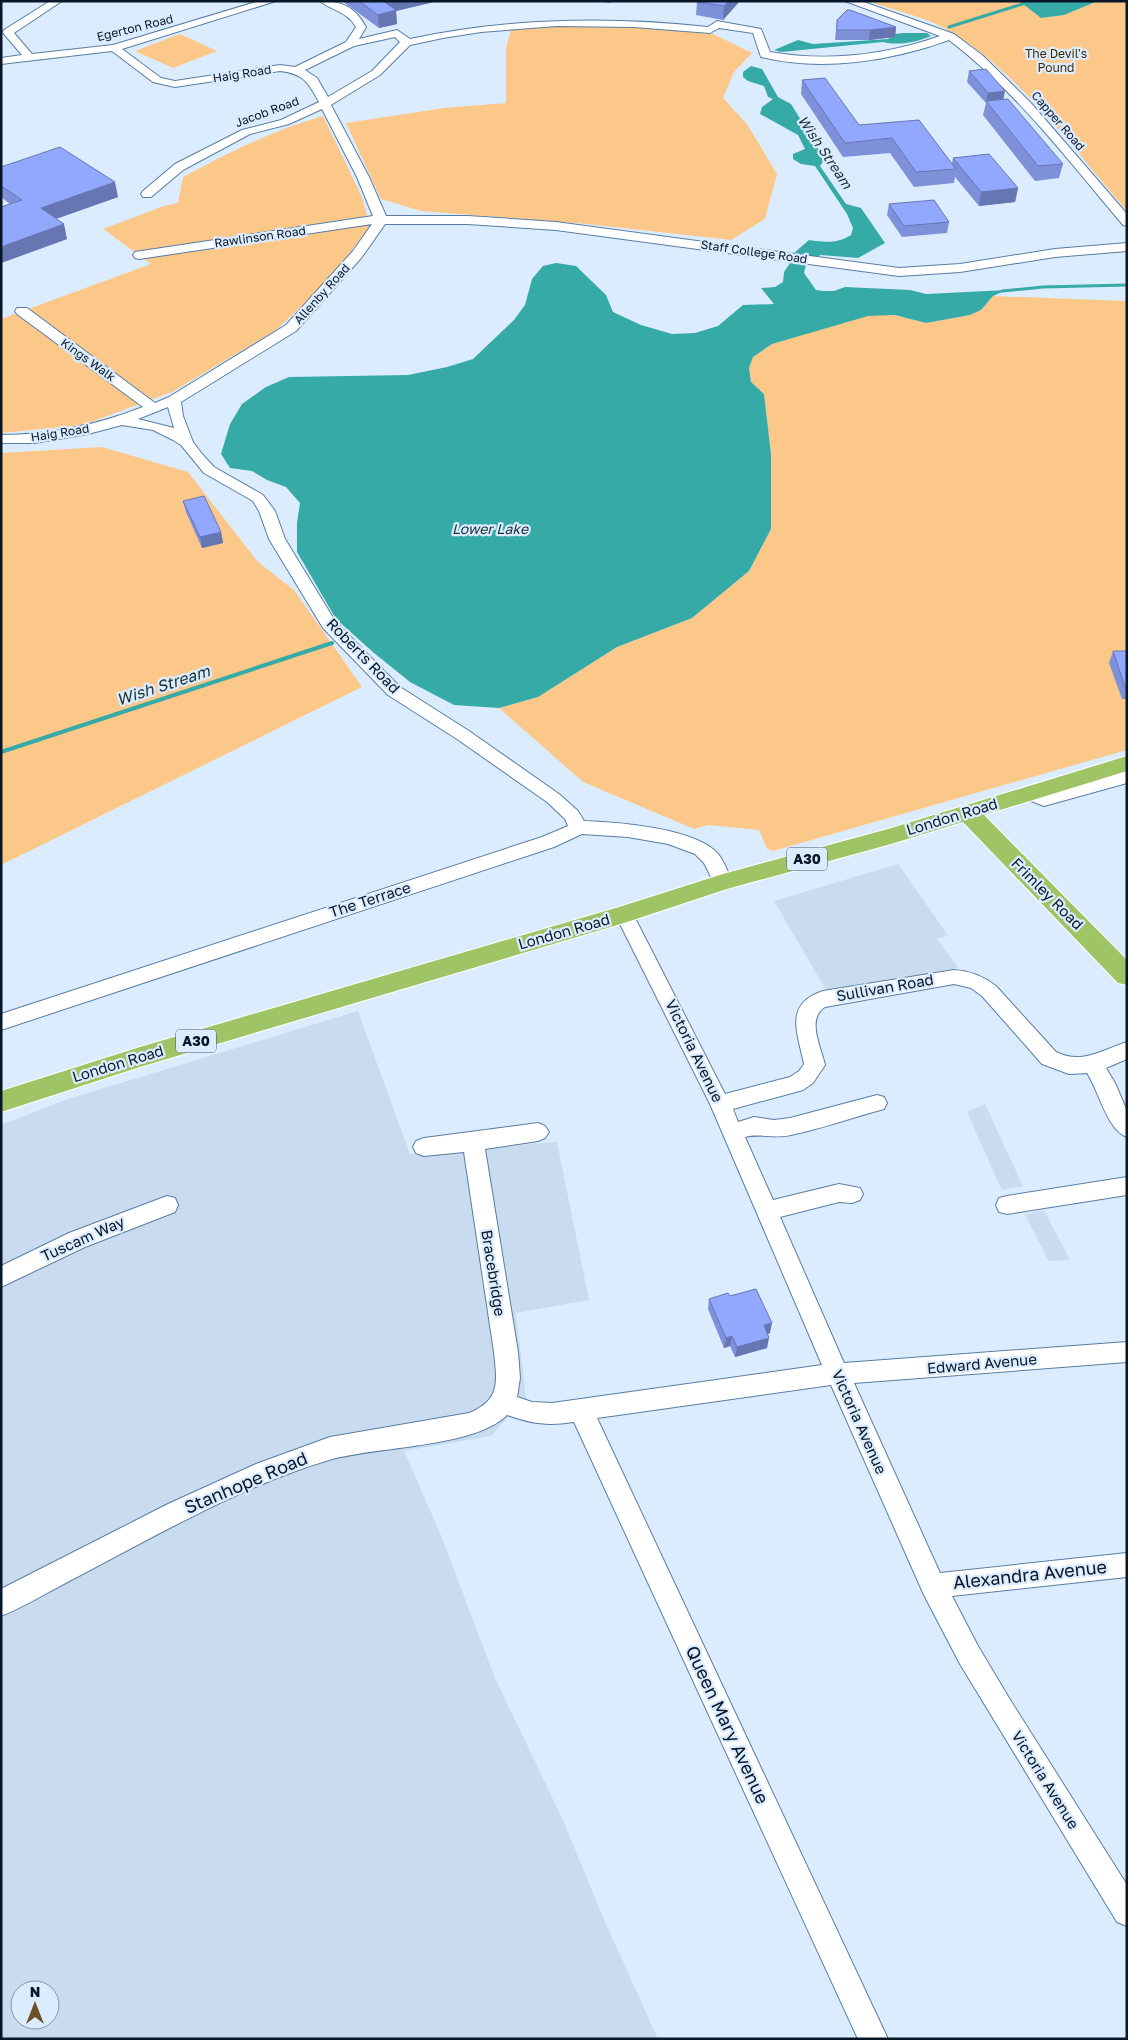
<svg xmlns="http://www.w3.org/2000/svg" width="1128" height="2040" viewBox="0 0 1128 2040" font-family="'Golos Text',sans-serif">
  <rect width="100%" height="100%" fill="#dcecff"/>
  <path fill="#c9dbef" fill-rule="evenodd" d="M 898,864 L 948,935 L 937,939 L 958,967 L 932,976 L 826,990 L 774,901 Z
    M 358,1011 L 410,1154 L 557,1142 L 589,1300 L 516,1313 L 526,1398 L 491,1436 L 404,1451 L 440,1533 L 495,1678 L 563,1820 L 602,1915 L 658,2039 L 1,2039 L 1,1125 L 68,1099 ZM 20,1990 L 50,1990 L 50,2020 L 20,2020 Z
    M 985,1104 L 1023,1186 L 1002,1190 L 999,1184 L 967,1112 Z
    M 1044,1210 L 1069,1258 L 1070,1260 L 1049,1261 L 1025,1215 Z"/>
  <path fill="#fbc88a" d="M 868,1 L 1019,1 L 1041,18 L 1064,15 L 1098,1 L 1127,1 L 1127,211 C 1074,150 1014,66 944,28 C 925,17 889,9 868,1 Z
    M 595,25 L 672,29 L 713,34 L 752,53 L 734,72 L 723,98 L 747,124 L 777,174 L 765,219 L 731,240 L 587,224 L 421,211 L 381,199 L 346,123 L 444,108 L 506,103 L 506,48 L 511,29 Z
    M 180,34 L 217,51 L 173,68 L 135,51 Z
    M 323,116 L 362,197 L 370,227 L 326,283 L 276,330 L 172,392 L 83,425 L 1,433 L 1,319 L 151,264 L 103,229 L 164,206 L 178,203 L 183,177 C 228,153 273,130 323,116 Z
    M 993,296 L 1127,301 L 1127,750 L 773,851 L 767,849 L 759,830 L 708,825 L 694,829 L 583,782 L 499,708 L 538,697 L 617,647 L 692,618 L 749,571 L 771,529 L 771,454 L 764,394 L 751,382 L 749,368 L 753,357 L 772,344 L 868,315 L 895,315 L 926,323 L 970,315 L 981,310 Z
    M 102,447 L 188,472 L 258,562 L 294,590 L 362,687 L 1,865 L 1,453 Z"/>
  <path fill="#36aaa7" d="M 1019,1 L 1098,1 L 1064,15 L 1041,18 Z
    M 903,33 L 927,33 L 931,36 C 918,42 898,46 883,42 L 781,52 L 774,50 L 798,40 L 813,44 L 888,39 L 895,34 Z
    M 751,66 L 762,69 L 778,97 L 791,104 L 825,159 L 820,166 L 846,204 L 861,208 L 885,243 L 858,258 L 821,255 L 816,257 L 793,254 L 809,240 C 824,242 837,244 851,235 L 853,228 L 847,214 L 815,166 L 801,164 L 793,159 L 793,154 L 805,149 L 798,135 L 760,114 L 762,107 L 773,99 L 768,97 L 764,86 L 748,81 L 743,77 L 743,72 Z
    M 556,263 L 576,266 L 606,295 L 613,312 L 641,325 L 672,334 L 695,333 L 718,326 L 743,305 L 774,304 L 761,288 L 775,287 L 783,282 L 784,272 L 790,263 L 806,265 L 804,273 L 816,290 L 823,291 L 834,291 L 845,287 L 910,290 L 926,294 L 1007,290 L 993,296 L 981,310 L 970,315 L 926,323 L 895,315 L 868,316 L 772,344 L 753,357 L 749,368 L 751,382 L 764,394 L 771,454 L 771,529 L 749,571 L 692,618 L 617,647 L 538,697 L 499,708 L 454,705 L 410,682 L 374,653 L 336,619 L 297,552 L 297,523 L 300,503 L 286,487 L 267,480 L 252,471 L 230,468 L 221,454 L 230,424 L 242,404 L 266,387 L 289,377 L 408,375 L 447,367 L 473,359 L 514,320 L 525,305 L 532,279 L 543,266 Z"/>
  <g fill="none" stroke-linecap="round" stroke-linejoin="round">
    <path stroke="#36aaa7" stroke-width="3" d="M 949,27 L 1032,1
      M 1002,291 L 1043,287 L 1127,285"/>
    <path stroke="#36aaa7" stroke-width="4" d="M 1,752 L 332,643"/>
    <defs>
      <path id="minor" d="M 50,1 L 62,1 L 14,33 L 32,54 L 113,45 L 259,1 L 276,1 L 122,49 L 161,78 L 175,81 L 280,65 L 295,67 L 346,42 L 356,27 C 347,11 332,11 320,1 C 342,1 355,7 366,27 L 359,39 L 397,30 L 410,39 C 509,18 607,16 708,27 L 717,21 L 761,29 L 770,52 C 827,62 886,55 940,36 L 845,1 L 861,1 L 954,34 L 982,55 L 1031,103 L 1127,214 L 1127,226 L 1123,225 C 1068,160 1016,91 949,40 C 891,61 822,72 761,57 L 753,33 L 719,28 L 710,33 L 634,27 L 557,26 L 481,32 L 443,38 L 410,45 L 380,75 L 331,105 L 369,177 L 386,216 L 468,216 L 556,222 L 899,268 L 960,264 L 1055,249 L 1127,243 L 1127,251 L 1055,257 L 960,272 L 899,276 L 556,230 L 468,224 L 385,224 L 362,257 L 296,331 L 181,402 L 183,416 L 193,442 L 202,454 L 214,467 L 263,495 L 275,511 L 285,539 L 335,621 L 400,687 L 469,731 L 559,794 L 578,811 L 584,821 C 616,822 697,828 718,854 C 725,862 728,873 732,882 L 730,887 L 723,889 L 716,887 L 704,863 L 695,854 L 668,844 L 628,837 L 582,834 L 554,847 L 1,1030 L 1,1014 L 542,837 L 568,826 L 565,819 L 547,802 L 457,739 L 388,695 L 323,628 L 269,539 L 259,511 L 253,501 L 204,473 L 181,445 L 173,440 L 153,430 L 122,425 L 88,434 L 34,443 L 1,443 L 1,435 C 51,435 97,425 143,407 L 17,314 L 15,311 L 17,308 L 27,308 L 155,403 L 169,397 L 286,325 L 353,251 L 372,224 L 139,259 L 135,258 L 133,255 L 135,252 L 373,216 L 357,177 L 322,109 L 289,124 L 250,134 L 183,170 L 151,197 L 143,197 L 141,194 L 143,191 L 175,164 L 242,130 L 281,120 L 319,102 C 308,82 304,74 280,71 L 175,87 L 153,82 L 112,51 L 1,64 L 1,58 L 22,55 L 4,34 L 3,32 L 4,30 ZM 395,37 L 400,42 L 372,71 L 328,97 L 317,78 L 305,70 L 354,46 ZM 168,407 L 174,428 L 138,419 Z
        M 1127,771 L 1127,783 L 1044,806 L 1021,797 L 1018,793 L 1021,789 L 1027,787 L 1045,793 Z
        M 624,907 L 631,909 L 633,914 L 725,1094 L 790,1077 L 799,1071 L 804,1064 C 798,1034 783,1004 823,991 L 954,970 C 970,971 983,976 996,986 L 1056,1052 C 1082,1065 1102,1050 1127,1042 L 1127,1059 L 1106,1068 L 1115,1083 L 1127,1111 L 1127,1137 C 1107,1130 1099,1091 1087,1073 L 1069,1074 L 1042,1064 L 982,996 L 971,988 L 954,984 L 825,1007 C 806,1019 821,1047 825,1065 L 813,1083 L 803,1090 L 733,1109 L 738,1122 L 754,1117 L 774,1120 L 790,1118 L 877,1095 L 884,1097 L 887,1103 L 884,1109 L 877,1111 C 848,1119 820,1129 791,1135 C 775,1139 760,1133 745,1137 L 773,1200 L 839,1184 L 860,1188 L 863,1194 L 860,1200 L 852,1203 L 839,1202 L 780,1217 L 844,1363 L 1127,1342 L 1127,1362 L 854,1383 L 940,1573 L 1127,1553 L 1127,1577 L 952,1596 L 978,1646 L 1009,1698 L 1127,1885 L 1127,1926 L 1117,1922 L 960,1664 L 924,1595 L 831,1385 L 597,1418 L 888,2039 L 858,2039 L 574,1422 C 547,1426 533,1424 507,1415 C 474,1448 376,1446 329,1460 C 244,1485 157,1535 79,1576 C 53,1589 28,1605 1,1616 L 1,1589 L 168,1504 L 256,1464 L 330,1437 L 469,1413 C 501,1400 497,1382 494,1352 L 464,1152 L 424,1156 L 416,1153 L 413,1147 L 416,1141 L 424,1138 L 538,1123 L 545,1126 L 549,1132 L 545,1138 L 538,1141 L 485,1149 L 518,1352 L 520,1378 L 517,1397 L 532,1402 L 552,1403 L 822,1365 L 710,1104 L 615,914 L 617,909 Z
        M 1127,1177 L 1127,1195 L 1007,1214 L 999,1212 L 996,1205 L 999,1198 L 1007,1196 Z
        M 167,1196 L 175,1198 L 178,1205 L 175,1212 L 85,1247 L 1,1287 L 1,1266 L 69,1233 Z"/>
      <path id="major" d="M 1127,756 L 1127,771 L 984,815 L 1127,960 L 1127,985 L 1118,983 L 963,822 L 891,844 L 727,889 L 624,923 L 140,1067 L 1,1112 L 1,1091 L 140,1047 L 619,907 L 723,874 L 888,829 Z"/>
    </defs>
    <use href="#minor" stroke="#587da5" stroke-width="2"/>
    <use href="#major" stroke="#fff" stroke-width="2"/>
    <use href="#minor" fill="#fff" fill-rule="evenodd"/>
    <use href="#major" fill="#9fc466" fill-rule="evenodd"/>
  </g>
  <path fill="#7e90da" d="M 342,1 L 438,1 L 396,11 L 397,24 L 379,28 Z
    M 598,1 L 612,1 L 610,3 Z
    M 697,1 L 740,1 L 723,20 L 696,15 Z
    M 837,20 L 896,27 L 895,37 L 869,40 L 835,40 Z
    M 969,71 L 1004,99 L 1063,164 L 1059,178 L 1035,181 L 983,115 L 986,103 L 967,82 Z
    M 802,80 L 859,125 L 952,163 L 953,158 L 1018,188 L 1015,202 L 979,206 L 955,177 L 954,183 L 914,187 L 890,153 L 843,157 L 801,94 Z
    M 1,167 L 118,197 L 56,219 L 67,239 L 1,263 L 1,207 L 10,204 L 1,197 Z
    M 889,204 L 949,222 L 947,233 L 902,237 L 887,215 Z
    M 183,501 L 221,532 L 223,543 L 202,548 L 186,512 Z
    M 1113,651 L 1127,651 L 1127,699 L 1122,699 L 1109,663 Z
    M 730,1296 L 770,1333 L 768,1334 L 767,1348 L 735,1357 L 730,1346 L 724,1348 L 708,1309 L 709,1299 Z"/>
  <path fill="#6676b2" d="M 383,1 L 438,1 L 396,11 L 397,24 L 379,28 L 378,15 Z
    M 729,1 L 740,1 L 723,20 L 724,6 Z
    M 896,27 L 895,37 L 869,40 L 870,30 Z
    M 1005,91 L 1003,101 L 986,101 L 988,93 Z
    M 115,182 L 118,197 L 44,223 L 41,208 Z
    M 1018,188 L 1015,202 L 979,206 L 981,192 Z
    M 64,224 L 67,239 L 1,263 L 1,247 Z
    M 221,532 L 223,543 L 202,548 L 200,537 Z
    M 772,1323 L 770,1333 L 762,1336 L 764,1325 Z
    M 732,1336 L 730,1346 L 724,1348 L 726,1338 Z
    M 769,1338 L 767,1348 L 735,1357 L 737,1347 Z"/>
  <path fill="#92a8fe" stroke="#6676b2" d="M 359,1 L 383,1 L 396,10 L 378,15 Z
    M 697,1 L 729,1 L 724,6 L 697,2 Z
    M 847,10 L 850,10 L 896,27 L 870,30 L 837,30 L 837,20 Z
    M 986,69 L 1005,91 L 988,93 L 969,71 Z
    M 825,78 L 859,125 L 919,120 L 956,169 L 916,172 L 892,138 L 845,143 L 802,80 Z
    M 1008,99 L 1063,164 L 1038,166 L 986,101 Z
    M 60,147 L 115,182 L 41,208 L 64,224 L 1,247 L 1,207 L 22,200 L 1,186 L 1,167 Z
    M 989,154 L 1018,188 L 981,192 L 953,158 Z
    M 934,200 L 949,222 L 904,226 L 889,204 Z
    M 204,496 L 221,532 L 200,537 L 183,501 Z
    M 1113,651 L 1127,651 L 1127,687 L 1125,687 Z
    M 756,1289 L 772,1323 L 764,1325 L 769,1338 L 737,1347 L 732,1336 L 726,1338 L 709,1299 L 728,1293 L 730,1296 Z"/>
  <g text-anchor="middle" stroke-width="4.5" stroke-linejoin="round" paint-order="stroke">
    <g font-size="12" fill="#081727" stroke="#dcecff">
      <text transform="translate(135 28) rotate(-14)" y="4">Egerton Road</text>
      <text transform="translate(242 74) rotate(-9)" y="4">Haig Road</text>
      <text transform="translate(267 112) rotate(-20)" y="4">Jacob Road</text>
      <text transform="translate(1058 121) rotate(49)" y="4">Capper Road</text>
      <text transform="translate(260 237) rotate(-8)" y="4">Rawlinson Road</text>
      <text transform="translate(754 252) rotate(8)" y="4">Staff College Road</text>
      <text transform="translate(322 294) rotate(-48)" y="4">Allenby Road</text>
      <text transform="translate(88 360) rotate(36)" y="4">Kings Walk</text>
      <text transform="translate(60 433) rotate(-9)" y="4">Haig Road</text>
    </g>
    <g font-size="12" fill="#432903" stroke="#dcecff">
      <text x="1056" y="58">The Devil's<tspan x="1056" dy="14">Pound</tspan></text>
    </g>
    <g font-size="14" font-style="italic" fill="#193231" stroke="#dcecff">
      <text transform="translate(825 152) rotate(56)" y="5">Wish Stream</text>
      <text x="490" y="534">Lower Lake</text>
    </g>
    <g fill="#dcecff" stroke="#485768" stroke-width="1">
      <rect x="787" y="847.5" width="40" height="23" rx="4"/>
      <rect x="176" y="1029.5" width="40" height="23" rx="4"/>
    </g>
    <g font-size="14" font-weight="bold" fill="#081727">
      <text x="807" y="864">A30</text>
      <text x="196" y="1046">A30</text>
    </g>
    <g font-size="15" fill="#081727" stroke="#dcecff">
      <text transform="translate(363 656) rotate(46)" y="5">Roberts Road</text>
      <text transform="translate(952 817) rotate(-17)" y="5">London Road</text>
      <text transform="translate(1047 894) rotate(45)" y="5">Frimley Road</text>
      <text transform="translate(370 900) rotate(-18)" y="5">The Terrace</text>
      <text transform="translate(564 932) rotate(-16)" y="5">London Road</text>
      <text transform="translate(885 988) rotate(-10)" y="5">Sullivan Road</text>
      <text transform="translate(694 1051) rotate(64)" y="5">Victoria Avenue</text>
      <text transform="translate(118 1064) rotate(-17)" y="5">London Road</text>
      <text transform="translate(83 1239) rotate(-24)" y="5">Tuscam Way</text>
      <text transform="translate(493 1273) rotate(81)" y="5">Bracebridge</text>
      <text transform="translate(982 1364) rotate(-5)" y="5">Edward Avenue</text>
      <text transform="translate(859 1422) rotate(66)" y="5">Victoria Avenue</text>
      <text transform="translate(1045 1780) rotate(58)" y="5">Victoria Avenue</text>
    </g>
    <g font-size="16" font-style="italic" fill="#193231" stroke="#dcecff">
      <text transform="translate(163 685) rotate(-18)" y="6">Wish Stream</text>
    </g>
    <g font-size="18" fill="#081727" stroke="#dcecff">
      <text transform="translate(246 1483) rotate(-23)" y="6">Stanhope Road</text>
      <text transform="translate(1030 1575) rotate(-6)" y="6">Alexandra Avenue</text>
      <text transform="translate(727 1725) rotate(65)" y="6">Queen Mary Avenue</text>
    </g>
  </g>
  <rect width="1128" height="2040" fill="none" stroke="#081727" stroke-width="5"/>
  <g transform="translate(35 2005)"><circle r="24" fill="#dcecff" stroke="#8797a9"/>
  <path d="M0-4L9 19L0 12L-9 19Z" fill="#6e4e24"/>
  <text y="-8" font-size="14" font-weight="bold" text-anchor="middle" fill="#081727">N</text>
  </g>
</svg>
